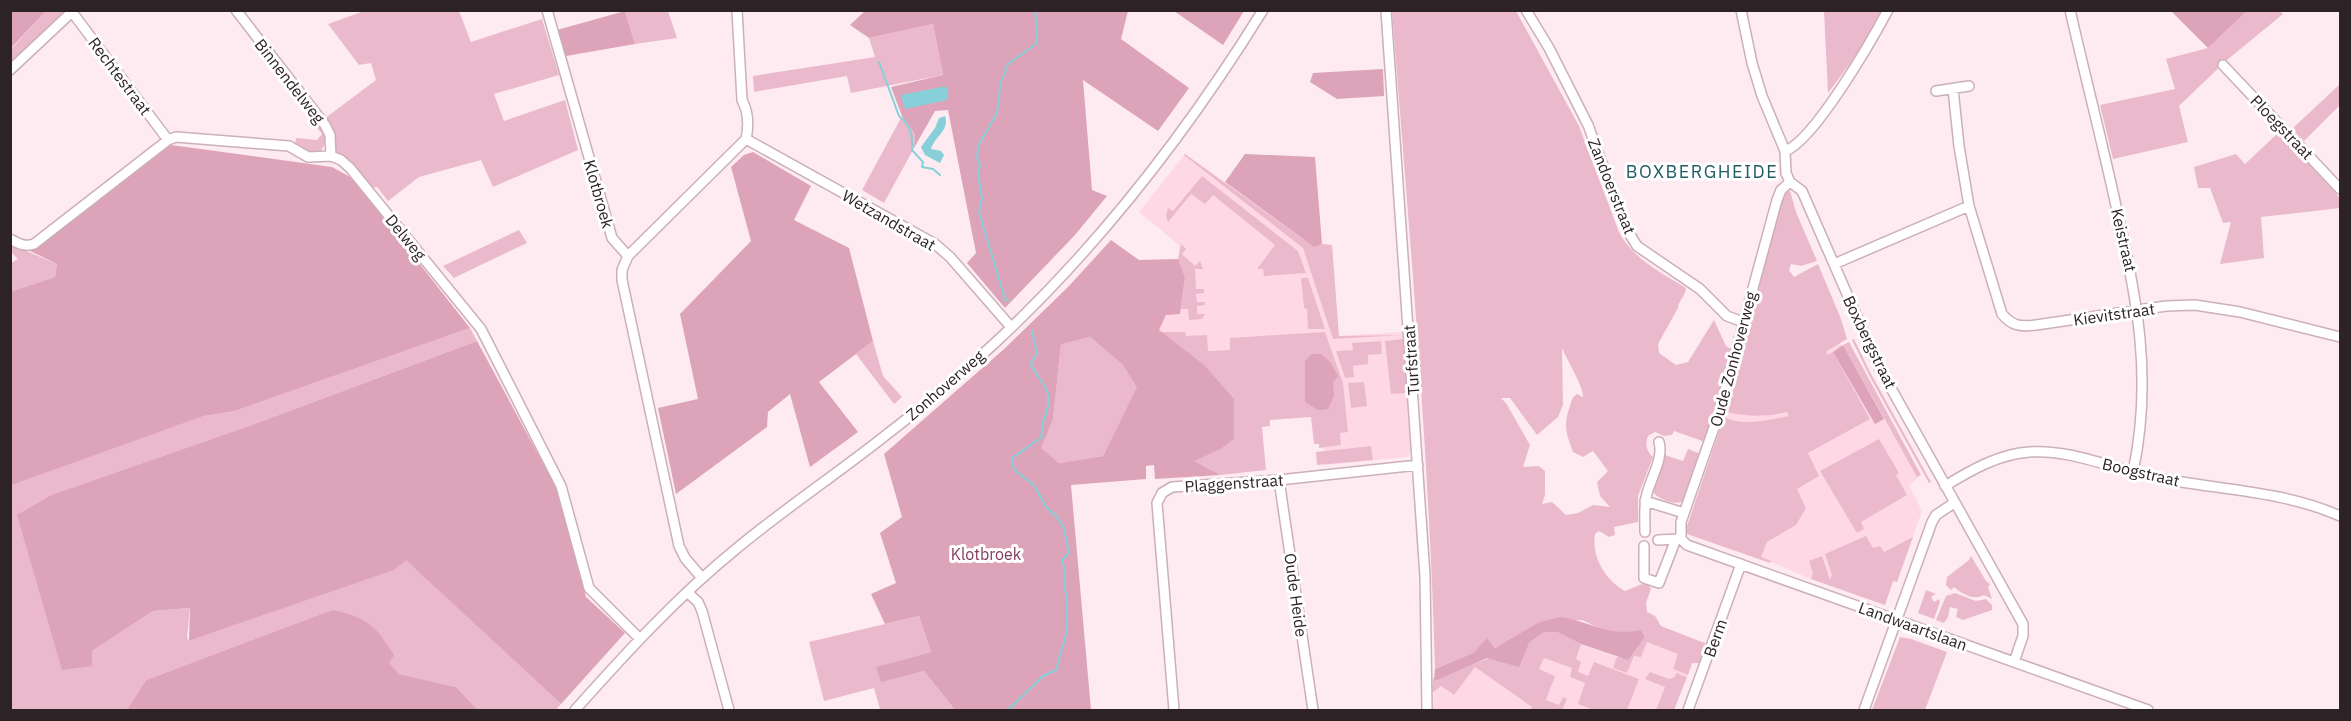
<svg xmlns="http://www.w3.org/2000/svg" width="2351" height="721" viewBox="0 0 2351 721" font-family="'IBM Plex Sans',sans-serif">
  <rect width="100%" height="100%" fill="#fdebf1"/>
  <path fill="#ffd8e6" d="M 1185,154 L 1314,247 L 1322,244 L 1332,245 L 1338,336 L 1402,332 L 1411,449 L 1408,457 L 1326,465 L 1311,372 L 1204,365 L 1159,330 L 1185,277 L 1178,259 L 1180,246 L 1139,212 Z
    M 1836,336 L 1918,478 L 1909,485 L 1922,511 L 1897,582 L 1893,581 L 1885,605 L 1808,578 L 1760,557 L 1725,421 L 1733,392 Z
    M 1575,642 L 1617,657 L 1632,660 L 1646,642 L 1674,651 L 1692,663 L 1674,710 L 1433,710 L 1434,679 L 1487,657 Z"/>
  <path fill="#eabacc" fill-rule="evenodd" d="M 46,11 L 66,11 L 11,65 L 11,49 Z
    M 364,11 L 459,11 L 471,42 L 542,19 L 559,75 L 494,94 L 504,121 L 565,100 L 578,150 L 493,187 L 481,160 L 419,177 L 388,201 L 377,187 L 371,188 L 335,150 L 324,119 L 376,80 L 371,63 L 359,65 L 328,24 Z
    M 625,11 L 668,11 L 677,38 L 635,44 Z
    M 1392,11 L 1516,11 L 1579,126 L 1619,232 C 1634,260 1659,271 1686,288 L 1685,293 L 1678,305 L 1679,306 L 1658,344 L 1659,353 L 1676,365 L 1688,362 L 1714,320 L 1726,346 L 1731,349 L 1705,442 L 1674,431 L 1672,435 L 1664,436 L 1655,432 L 1648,436 C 1645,445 1646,450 1653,457 L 1638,496 L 1638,522 L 1614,527 L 1615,535 L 1609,537 L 1599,531 L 1595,534 C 1591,557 1606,581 1625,591 L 1642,584 L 1649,585 L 1651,589 L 1646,603 L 1647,612 L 1655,616 L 1661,626 L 1707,644 L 1702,651 L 1704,653 L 1700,663 L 1692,663 L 1688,675 L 1673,669 L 1678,654 L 1647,642 L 1641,657 L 1634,656 L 1627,673 L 1613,668 L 1617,657 L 1628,659 L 1645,637 L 1641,630 L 1624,634 L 1605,631 L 1582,620 L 1537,623 L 1495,648 L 1487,638 L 1473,653 L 1435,669 C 1429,449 1409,230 1392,11 ZM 1562,348 C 1567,360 1584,388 1583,397 L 1577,394 C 1572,397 1572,400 1570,406 C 1563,425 1566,433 1573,452 L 1583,457 L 1593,451 L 1608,471 L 1597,482 L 1600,496 L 1610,507 L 1593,505 L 1578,513 L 1566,515 L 1552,502 L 1542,504 L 1545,495 L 1545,471 L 1539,466 L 1523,467 L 1530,445 L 1506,403 L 1501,398 L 1510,398 L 1537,435 L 1558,417 L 1563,405 Z
    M 1824,11 L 1881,11 L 1864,45 L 1828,93 Z
    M 2247,11 L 2280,11 L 2283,14 L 2227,60 L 2179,106 L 2188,142 L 2113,159 L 2100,105 L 2175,89 L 2166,59 L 2208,48 Z
    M 933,24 L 943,75 L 851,93 L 847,76 L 754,92 L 753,76 L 875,57 L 869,38 Z
    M 269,66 L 275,67 L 323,128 L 326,142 L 321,151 L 308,153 L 295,145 L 296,138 L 317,140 L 322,134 Z
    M 2340,84 L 2340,105 L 2304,141 L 2292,129 Z
    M 902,116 L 915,134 L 914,148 L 884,203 L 862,190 Z
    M 2279,132 L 2340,198 L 2340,208 L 2261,217 L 2264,258 L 2220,264 L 2231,222 L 2223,223 L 2210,188 L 2198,188 L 2194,167 L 2236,154 L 2245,164 Z
    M 1185,154 L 1314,247 L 1322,244 L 1332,245 L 1339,336 L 1403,335 L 1333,339 L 1303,248 L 1184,155 Z
    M 1202,176 L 1298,251 L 1306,273 L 1264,276 L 1263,269 L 1257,269 L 1275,245 L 1213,195 L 1205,204 L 1191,194 L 1168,222 L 1166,216 L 1168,208 L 1173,211 Z
    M 1790,191 L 1796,212 L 1817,261 L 1801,266 L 1791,264 L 1789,270 L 1794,277 L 1818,264 L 1841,319 L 1847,339 L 1827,351 L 1827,355 L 1833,352 L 1870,419 L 1808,453 L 1819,476 L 1797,489 L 1806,508 L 1796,525 L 1767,542 L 1761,557 L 1771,561 L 1770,563 L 1687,534 L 1686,529 L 1724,417 C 1743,427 1769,420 1789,416 L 1787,412 C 1766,417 1748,417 1727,412 L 1780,206 L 1786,193 Z
    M 519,230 L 527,243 L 464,273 L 454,278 L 443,266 Z
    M 10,244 L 57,264 L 55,277 L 11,292 L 11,263 L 18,259 L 11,252 Z
    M 1181,244 L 1186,249 L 1182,254 L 1195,266 L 1200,261 L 1203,269 L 1195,269 L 1196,289 L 1204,289 L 1204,293 L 1196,294 L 1197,302 L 1205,302 L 1205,305 L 1197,306 L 1197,314 L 1205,314 L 1202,319 L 1189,320 L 1188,309 L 1181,309 L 1185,277 L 1178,259 Z
    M 1301,278 L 1308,278 L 1325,329 L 1308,329 L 1307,309 L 1304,308 Z
    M 470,328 L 477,341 L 260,422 L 51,495 L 18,515 L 63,670 L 153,611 L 190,608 L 187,637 L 189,641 L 393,570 L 406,559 L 561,704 L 556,710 L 478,710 L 456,687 L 399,674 L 332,610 L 146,680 L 128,708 L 124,710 L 11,710 L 10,484 L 204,416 L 235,411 Z
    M 1162,332 L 1185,332 L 1186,336 L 1207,335 L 1208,351 L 1230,350 L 1230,338 L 1325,332 L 1343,383 L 1348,432 L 1340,433 L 1341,445 L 1319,448 L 1319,444 L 1314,444 L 1311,417 L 1270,420 L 1270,426 L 1262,427 L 1266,470 L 1220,475 L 1193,461 L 1219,450 Z
    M 1090,337 L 1123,365 L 1138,386 L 1103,456 L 1059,463 L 1040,448 L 1053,419 L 1061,343 Z
    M 1403,339 L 1407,393 L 1391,394 L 1385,341 Z
    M 1854,339 L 1870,372 L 1931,482 L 1929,483 L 1870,377 L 1852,340 Z
    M 873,341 L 883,376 L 902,397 L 894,404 L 856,354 Z
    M 1381,341 L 1382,354 L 1368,355 L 1368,364 L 1353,366 L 1354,377 L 1345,378 L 1336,351 L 1353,350 L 1352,343 Z
    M 1849,342 L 1921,475 L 1917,477 L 1843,345 Z
    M 1364,382 L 1367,406 L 1351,408 L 1348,383 Z
    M 1879,439 L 1899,473 L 1896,475 L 1907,495 L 1861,522 L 1864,529 L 1857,533 L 1820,471 Z
    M 1371,446 L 1373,460 L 1317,465 L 1316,452 Z
    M 1688,449 L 1701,454 L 1683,501 C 1675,506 1658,499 1653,492 L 1653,488 L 1665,455 L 1683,461 Z
    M 1866,536 L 1873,548 L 1880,546 L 1884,552 L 1913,537 L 1897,582 L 1893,581 L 1885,605 L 1811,579 L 1813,573 L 1809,561 L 1822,556 L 1830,580 L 1832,575 L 1825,554 Z
    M 1971,556 L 1986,581 L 1990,584 L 1988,587 L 1992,599 L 1984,595 C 1974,601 1962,594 1954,587 L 1951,590 L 1946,585 L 1947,577 L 1969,560 Z
    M 1926,590 L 1936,594 L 1931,597 L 1934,602 L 1939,599 L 1940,602 L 1934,619 L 1918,613 Z
    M 1955,593 L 1976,601 L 1986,599 L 1992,605 L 1992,610 L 1963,620 L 1956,617 L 1958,609 L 1950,607 L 1948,617 L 1944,623 L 1936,620 L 1946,596 Z
    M 919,616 L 931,652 L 877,667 L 881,681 L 924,671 L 955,710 L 873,710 L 880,709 L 874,688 L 824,701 L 809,642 Z
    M 1544,632 L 1557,632 L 1581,644 L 1576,659 L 1581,662 L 1578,672 L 1588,676 L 1594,662 L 1639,679 L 1627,710 L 1594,710 L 1578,704 L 1585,683 L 1570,677 L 1572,668 L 1544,658 L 1539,669 L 1555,676 L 1546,700 L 1559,705 L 1563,697 L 1567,699 L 1562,710 L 1530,710 L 1532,707 L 1475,667 L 1454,695 L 1441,686 L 1432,693 L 1433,677 L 1434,679 L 1529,643 Z
    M 1900,637 L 1911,639 L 1947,652 L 1925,710 L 1872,710 Z
    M 1650,672 L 1669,679 L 1675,677 L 1676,673 L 1687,677 L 1674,710 L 1656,710 L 1665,687 L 1645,679 Z"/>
  <path fill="#dda3b9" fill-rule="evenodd" d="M 11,10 L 46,11 L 11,48 L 10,11 Z
    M 625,11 L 635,44 L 566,56 L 557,30 Z
    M 865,11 L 1128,11 L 1121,39 L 1189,88 L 1158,131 L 1083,80 L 1092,190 L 1107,196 L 1075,235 L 1005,308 L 967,263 L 976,253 L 948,110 L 935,111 L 914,148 L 915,134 L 902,116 L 891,87 L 943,75 L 933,24 L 869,38 L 850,25 Z
    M 1174,11 L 1244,11 L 1223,45 Z
    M 2174,11 L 2247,10 L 2247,11 L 2208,48 L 2172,12 Z
    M 1383,69 L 1384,96 L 1337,99 L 1310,82 L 1313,73 Z
    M 171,145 L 332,167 L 352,178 L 470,328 L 235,411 L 204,416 L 11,485 L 10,292 L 55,277 L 57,264 L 30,251 Z
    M 753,152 L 811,186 L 794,220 L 849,248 L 873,341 L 819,382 L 858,432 L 810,467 L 790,394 L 768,412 L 767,427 L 676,494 L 658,408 L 698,399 L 680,314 L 751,241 L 731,167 L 744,155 Z
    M 1245,154 L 1315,157 L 1322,244 L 1314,247 L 1225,182 Z
    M 1111,240 L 1139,260 L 1178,259 L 1185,277 L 1180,314 L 1166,315 L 1159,330 L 1204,365 L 1234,399 L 1234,439 L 1219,450 L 1194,461 L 1220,475 L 1155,479 L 1154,465 L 1146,466 L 1146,479 L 1071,485 L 1091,710 L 955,710 L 924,671 L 881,682 L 876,667 L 931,652 L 919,616 L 885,624 L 871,594 L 896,583 L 880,533 L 902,517 L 884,454 L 1003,350 L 1069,286 ZM 1090,337 L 1123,365 L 1137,387 L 1103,456 L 1059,463 L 1041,448 L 1053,419 L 1061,344 Z
    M 477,341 L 558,491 L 586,597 L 625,633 L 561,704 L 406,560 L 394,570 L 189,641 L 190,608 L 153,611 L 92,651 L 92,666 L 62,670 L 17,515 L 51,495 L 260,422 Z
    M 1843,345 L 1884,419 L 1875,424 L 1833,352 Z
    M 1312,354 L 1321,354 L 1330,362 L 1338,376 L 1333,382 L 1334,396 L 1328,409 L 1318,410 L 1305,402 L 1305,361 Z
    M 332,610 C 367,617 376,626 394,655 L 389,663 L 399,674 L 456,687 L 478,710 L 124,710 L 128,708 L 146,680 Z
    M 1560,617 C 1594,622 1605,637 1641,630 L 1645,637 L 1628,660 L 1581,644 L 1557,632 L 1544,632 L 1529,643 L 1519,667 L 1487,658 L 1437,680 L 1434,679 L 1435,669 L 1473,653 L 1487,638 L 1495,648 L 1537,623 Z"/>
  <path fill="#87d0d9" d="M 941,87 L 948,87 L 947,100 L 905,109 L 901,95 Z
    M 945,116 C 950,130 935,136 931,149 L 941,151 L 944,155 L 940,163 L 925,155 L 921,147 L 935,128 L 939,118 Z"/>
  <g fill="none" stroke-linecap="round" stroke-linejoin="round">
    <path stroke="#87d0d9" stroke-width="2" d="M 879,62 L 899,116 C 911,125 913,136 912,150 L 923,162 L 922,167 L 933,169 L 940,175
      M 1008,301 L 1005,299 L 979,212 L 982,199 L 978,174 L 980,165 L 977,158 L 978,146 L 997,113 L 1001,82 L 1008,64 L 1036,44 L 1037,34 L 1035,10
      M 1008,710 L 1043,676 L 1056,670 L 1067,630 L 1067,598 L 1064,584 L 1065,572 L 1062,560 L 1069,553 L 1063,526 L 1056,516 L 1046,507 L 1034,485 L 1014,470 L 1012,458 L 1042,437 C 1039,421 1051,411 1048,395 C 1046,382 1033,375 1031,362 L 1037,354 L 1032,331"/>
    <defs>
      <path id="minor" d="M 236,10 L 325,125 L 330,135 L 331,156
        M 547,10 L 612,238 L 628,256
        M 1386,10 L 1425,576 L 1427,710
        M 1526,10 L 1549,48 L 1588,125 L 1626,228 L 1637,246 L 1700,289 L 1727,316 L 1743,322
        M 1741,10 L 1752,63 L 1762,96 L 1785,151 L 1786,173 L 1790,182 L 1802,191 L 1878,365 L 2023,624 L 2023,636 L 2014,662
        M 2070,10 C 2085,76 2102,141 2116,206 C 2137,297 2153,379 2133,472
        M 72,12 L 168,140
        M 2223,65 L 2340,189
        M 10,70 L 74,10
        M 1953,89 L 1959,146 L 1969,206 L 2002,314 C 2012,326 2020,327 2036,325 L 2166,306 L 2195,305 L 2240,312 L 2340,337
        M 1936,91 L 1969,86
        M 746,139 L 935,244 L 950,257 L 1011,327
        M 1785,151 C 1814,141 1872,40 1888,10
        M 10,239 C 19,244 25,247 34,244 L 168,140 L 176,137 L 289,146 L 308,157 L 331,156 L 341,160 L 350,168 L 481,329 L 561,486 L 589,588 L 640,639
        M 1834,264 L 1969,206
        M 1279,480 L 1313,710
        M 1945,486 C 1971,470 1999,454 2029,452 C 2072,449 2112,469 2154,477 C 2216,490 2282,490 2340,516
        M 1645,501 L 1684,513
        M 1645,532 C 1645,521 1644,509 1646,498 C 1649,480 1664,460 1659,442
        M 1681,539 L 1687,545 L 2148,710
        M 1681,539 L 1681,522 L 1719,413 L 1777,200 L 1781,190 L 1790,182
        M 1658,540 L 1679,539
        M 1644,546 L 1644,578 L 1659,583 L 1676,539
        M 702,578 L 685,558 L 679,546 L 622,280 L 622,270 L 628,256 L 746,139 C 749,125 749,113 742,100 L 737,10
        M 687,592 L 698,602 L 702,611 L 729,710
        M 575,710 C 626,653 677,597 736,549 C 784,509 837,474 886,435 C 924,406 961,374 996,342 C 1100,245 1188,131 1263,10
        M 1174,710 L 1157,503 L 1162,493 L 1172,487 L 1279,480 L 1418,465
        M 1688,710 L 1741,564
        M 1864,710 L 1932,522 L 1936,515 L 1954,503"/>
    </defs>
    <use href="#minor" stroke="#ccafb9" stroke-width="12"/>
    <use href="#minor" stroke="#fff" stroke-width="9"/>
  </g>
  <g text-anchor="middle" stroke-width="6" stroke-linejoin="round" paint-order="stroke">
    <g font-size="16" fill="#2d2226" stroke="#fefefe">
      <text transform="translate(120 76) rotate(53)" y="6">Rechtestraat</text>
      <text transform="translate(290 81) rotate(52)" y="6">Binnendelweg</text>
      <text transform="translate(2282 127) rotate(46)" y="6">Ploegstraat</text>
      <text transform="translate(1612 186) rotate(68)" y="6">Zandoerstraat</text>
      <text transform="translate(599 194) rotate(74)" y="6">Klotbroek</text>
      <text transform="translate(889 220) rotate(30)" y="6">Wetzandstraat</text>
      <text transform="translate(406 237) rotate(51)" y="6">Delweg</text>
      <text transform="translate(2124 240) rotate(77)" y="6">Keistraat</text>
      <text transform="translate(2114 314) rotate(-8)" y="6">Kievitstraat</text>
      <text transform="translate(1870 342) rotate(64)" y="6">Boxbergstraat</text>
      <text transform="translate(1733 359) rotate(-75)" y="6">Oude Zonhoverweg</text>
      <text transform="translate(1411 360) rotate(-94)" y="6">Turfstraat</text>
      <text transform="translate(945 385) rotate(-41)" y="6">Zonhoverweg</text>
      <text transform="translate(2141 472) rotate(13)" y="6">Boogstraat</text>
      <text transform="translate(1234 483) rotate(-4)" y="6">Plaggenstraat</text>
      <text transform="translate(1296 595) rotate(82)" y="6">Oude Heide</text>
      <text transform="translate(1913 626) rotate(20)" y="6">Landwaartslaan</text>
      <text transform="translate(1715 638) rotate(-70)" y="6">Berm</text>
    </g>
    <g font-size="16" fill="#833c5b" stroke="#fefefe">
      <text x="986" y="560">Klotbroek</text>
    </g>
    <g font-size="18" letter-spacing="1.5" fill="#235d64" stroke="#fefefe">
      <text x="1702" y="178">BOXBERGHEIDE</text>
    </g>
  </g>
  <rect width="2351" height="721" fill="none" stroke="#2d2226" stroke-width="24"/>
</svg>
